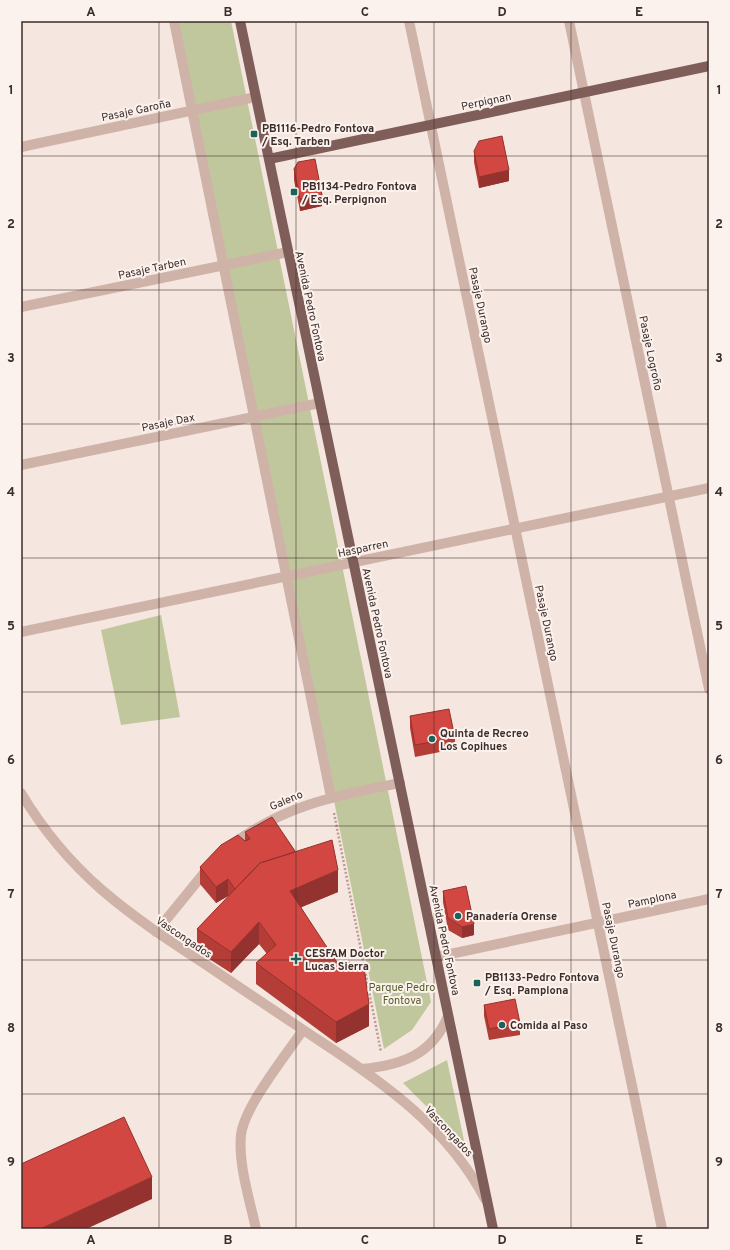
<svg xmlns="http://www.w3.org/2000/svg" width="730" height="1250" viewBox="0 0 730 1250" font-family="Overpass,sans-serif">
  <rect width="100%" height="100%" fill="#f5e6df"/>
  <path fill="#c1c79d" d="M 177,21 L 231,21 L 431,1002 L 412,1030 L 384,1049 Z
    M 161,615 L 180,717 L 121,725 L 101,630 Z
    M 447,1060 L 465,1145 L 403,1083 Z"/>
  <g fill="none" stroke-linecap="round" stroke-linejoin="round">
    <path stroke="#bc9c93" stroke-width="2.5" stroke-dasharray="2 2" stroke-linecap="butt" d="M 334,813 L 381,1052"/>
    <path stroke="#cfb3a9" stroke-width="10" d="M 174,21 L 331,797
      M 409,21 L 662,1229
      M 569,21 L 709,689
      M 21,147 L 256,97
      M 21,307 L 288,252
      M 21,465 L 320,403
      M 21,632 L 709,488
      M 21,793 C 70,875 127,913 205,964 C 243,990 281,1015 320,1041 C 384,1083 449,1129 485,1199
      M 230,846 C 284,805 335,796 400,783
      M 156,932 L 209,867
      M 436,957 L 709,899
      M 362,1069 C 402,1065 432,1055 448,1016
      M 256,1229 C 250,1201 238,1164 241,1135 C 244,1107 286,1055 303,1030"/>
    <path stroke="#7f5e59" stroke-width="10" d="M 240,21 L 493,1229
      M 269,159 L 709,66"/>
  </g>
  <path fill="#b53d38" d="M 708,76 L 709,76 L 709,90 L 708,87 Z
    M 474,151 L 509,181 L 479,188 L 474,162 Z
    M 294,169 L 322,206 L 300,211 L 294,180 Z
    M 410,716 L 455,738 L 455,749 L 415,757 L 410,728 Z
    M 245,832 L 295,852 L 338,892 L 301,907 L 369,1026 L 336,1043 L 256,984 L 256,963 L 267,954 L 259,944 L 231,973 L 197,951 L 197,929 L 228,897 L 228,896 L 216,903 L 200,884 L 200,867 L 245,841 Z
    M 443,891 L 474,935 L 462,938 L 448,930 L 443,902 Z
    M 484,1005 L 520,1023 L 520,1035 L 489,1040 L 484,1016 Z"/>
  <path fill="#93322e" d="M 509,170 L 509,181 L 479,188 L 479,177 Z
    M 322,195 L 322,206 L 300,211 L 300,199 Z
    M 338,870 L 338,892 L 290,912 L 290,891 Z
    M 228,879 L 228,896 L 216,903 L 216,887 Z
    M 259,922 L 259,944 L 231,973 L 231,952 Z
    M 474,924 L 474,935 L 462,938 L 462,927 Z
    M 369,1004 L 369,1026 L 336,1043 L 336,1022 Z
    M 152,1177 L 152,1199 L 86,1229 L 40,1229 Z"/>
  <path fill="#d24741" stroke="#93322e" d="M 502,136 L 509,170 L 479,177 L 474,151 L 479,141 Z
    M 315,159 L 322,195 L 300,199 L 294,169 L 298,162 Z
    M 449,709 L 455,738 L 415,745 L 410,716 Z
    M 272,817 L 295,851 L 292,853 L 260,863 L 235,889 L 228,879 L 216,887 L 200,867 L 221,845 L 238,835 L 245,841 L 250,839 L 245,832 Z
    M 332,840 L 338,870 L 290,891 L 340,967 L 350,962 L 355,967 L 364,967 L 369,1004 L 336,1022 L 256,963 L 276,945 L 259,922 L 231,952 L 197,929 L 260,863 Z
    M 466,886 L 474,924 L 462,927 L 448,918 L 443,891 Z
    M 515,999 L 520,1023 L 489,1029 L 484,1005 Z
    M 124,1117 L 152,1177 L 40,1229 L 21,1229 L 21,1164 Z"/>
  <path fill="none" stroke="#3c2c2a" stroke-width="1" stroke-opacity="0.55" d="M 159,21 L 159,1229M 296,21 L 296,1229M 434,21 L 434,1229M 571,21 L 571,1229M 21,156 L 709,156M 21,290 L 709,290M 21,424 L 709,424M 21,558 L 709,558M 21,692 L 709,692M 21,826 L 709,826M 21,960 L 709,960M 21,1094 L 709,1094"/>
  <g fill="#1a6359" stroke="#fcf2ed" stroke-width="1.5">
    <rect x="250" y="130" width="8" height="8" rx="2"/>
    <rect x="290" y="188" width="8" height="8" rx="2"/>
    <circle cx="432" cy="739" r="4"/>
    <circle cx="458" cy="916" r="4"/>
    <path d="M294 953h4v4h4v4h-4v4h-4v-4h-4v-4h4z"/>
    <rect x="473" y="979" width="8" height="8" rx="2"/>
    <circle cx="502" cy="1025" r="4"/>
  </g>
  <g text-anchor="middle" stroke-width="4" stroke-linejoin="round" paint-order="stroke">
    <g font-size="11" fill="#3c2c2a" stroke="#fcf2ed">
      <text transform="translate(486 101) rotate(-12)" y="4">Perpignan</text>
      <text transform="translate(136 110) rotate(-12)" y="4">Pasaje Garoña</text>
      <text transform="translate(152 268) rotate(-12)" y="4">Pasaje Tarben</text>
      <text transform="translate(481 305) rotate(78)" y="4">Pasaje Durango</text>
      <text transform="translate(311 306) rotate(78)" y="4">Avenida Pedro Fontova</text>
      <text transform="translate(651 353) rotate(78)" y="4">Pasaje Logroño</text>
      <text transform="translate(168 422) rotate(-12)" y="4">Pasaje Dax</text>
      <text transform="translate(363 548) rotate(-12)" y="4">Hasparren</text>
      <text transform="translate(378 623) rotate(78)" y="4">Avenida Pedro Fontova</text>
      <text transform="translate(547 623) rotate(78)" y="4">Pasaje Durango</text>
      <text transform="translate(286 800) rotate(-23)" y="4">Galeno</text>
      <text transform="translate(652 899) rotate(-12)" y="4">Pamplona</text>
      <text transform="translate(184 937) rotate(34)" y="4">Vascongados</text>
      <text transform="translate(445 940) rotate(78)" y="4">Avenida Pedro Fontova</text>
      <text transform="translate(614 940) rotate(78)" y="4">Pasaje Durango</text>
      <text transform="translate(449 1131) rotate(47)" y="4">Vascongados</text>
    </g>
    <g font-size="11" font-weight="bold" fill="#3c2c2a" stroke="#fcf2ed" text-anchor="start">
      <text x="262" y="132">PB1116-Pedro Fontova<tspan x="262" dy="13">/ Esq. Tarben</tspan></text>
      <text x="302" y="190">PB1134-Pedro Fontova<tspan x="302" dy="13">/ Esq. Perpignon</tspan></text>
      <text x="440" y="737">Quinta de Recreo<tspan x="440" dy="13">Los Copihues</tspan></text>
      <text x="466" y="920">Panadería Orense</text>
      <text x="305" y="957">CESFAM Doctor<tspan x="305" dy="13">Lucas Sierra</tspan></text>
      <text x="485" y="981">PB1133-Pedro Fontova<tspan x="485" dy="13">/ Esq. Pamplona</tspan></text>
      <text x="510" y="1029">Comida al Paso</text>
    </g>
    <g font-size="11" fill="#555d2a" stroke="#fcf2ed">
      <text x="402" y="991">Parque Pedro<tspan x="402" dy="13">Fontova</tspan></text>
    </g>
  </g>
  <rect width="730" height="1250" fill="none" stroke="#fcf2ed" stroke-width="44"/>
  <rect x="22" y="22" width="686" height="1206" fill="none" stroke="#3c2c2a" stroke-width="1.5"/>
  <g font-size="13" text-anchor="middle" font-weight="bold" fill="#3c2c2a">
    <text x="91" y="16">A</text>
    <text x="228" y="16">B</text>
    <text x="365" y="16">C</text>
    <text x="502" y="16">D</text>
    <text x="639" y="16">E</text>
    <text x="11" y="94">1</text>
    <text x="719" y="94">1</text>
    <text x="11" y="228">2</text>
    <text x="719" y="228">2</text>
    <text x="11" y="362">3</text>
    <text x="719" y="362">3</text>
    <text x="11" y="496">4</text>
    <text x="719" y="496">4</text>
    <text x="11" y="630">5</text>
    <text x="719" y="630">5</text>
    <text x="11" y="764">6</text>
    <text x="719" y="764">6</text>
    <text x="11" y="898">7</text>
    <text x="719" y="898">7</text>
    <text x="11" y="1032">8</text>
    <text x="719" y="1032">8</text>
    <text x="11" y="1166">9</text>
    <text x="719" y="1166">9</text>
    <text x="91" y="1244">A</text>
    <text x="228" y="1244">B</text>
    <text x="365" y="1244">C</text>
    <text x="502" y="1244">D</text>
    <text x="639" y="1244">E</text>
  </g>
</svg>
